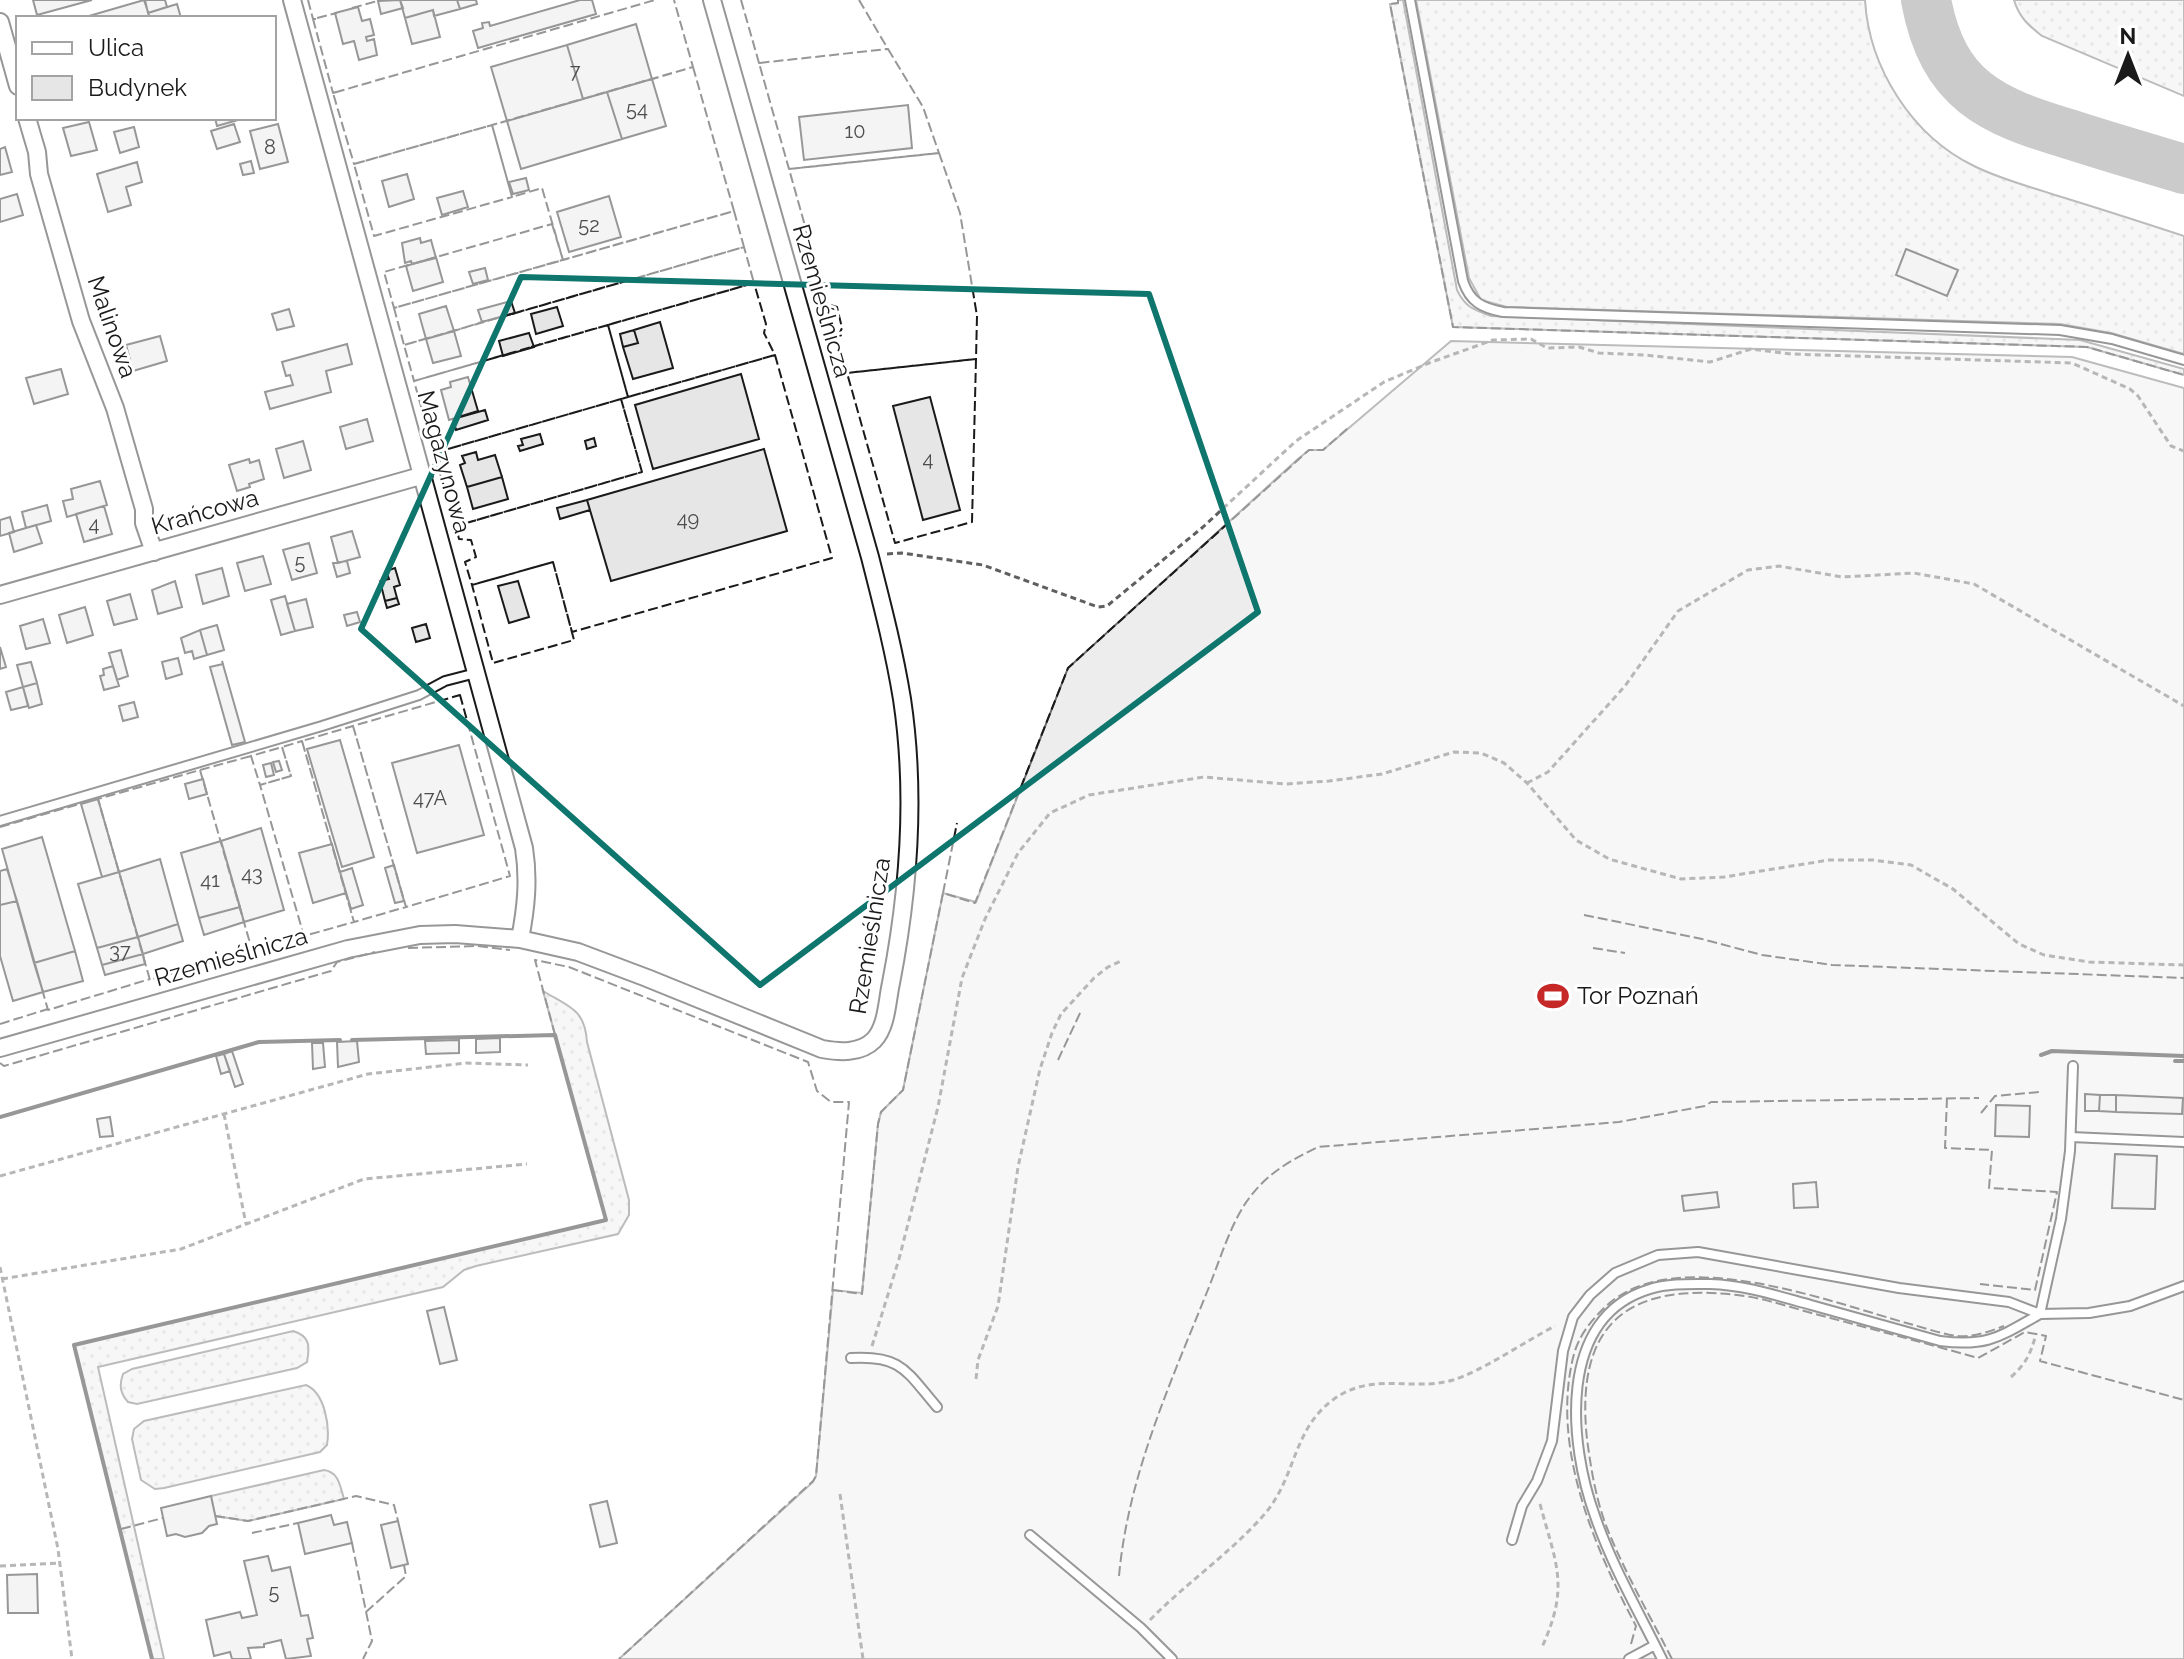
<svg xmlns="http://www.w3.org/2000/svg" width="2184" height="1659" viewBox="0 0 2184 1659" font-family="Raleway,sans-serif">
  <defs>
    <pattern id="grass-dots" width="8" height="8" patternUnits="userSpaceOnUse" patternTransform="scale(2)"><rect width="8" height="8" fill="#ededed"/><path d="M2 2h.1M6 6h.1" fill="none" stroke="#cbcbcb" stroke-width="1.8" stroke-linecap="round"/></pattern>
  </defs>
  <rect width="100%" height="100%" fill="#fff"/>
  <path fill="url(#grass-dots)" stroke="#6a6a6a" stroke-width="2" d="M 1398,0 L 1403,0 L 1457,290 C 1465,307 1474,310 1491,316 L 2080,340 L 2184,369 L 2184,375 L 2087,347 L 1453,327 L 1390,4 L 1398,3 Z
    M 1416,0 L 1865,0 C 1869,68 1912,136 1974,166 C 2000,179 2028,186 2055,195 C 2098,208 2141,222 2184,236 L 2184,354 L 2111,333 L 2060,324 L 1507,307 L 1481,300 L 1469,278 Z
    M 2014,0 L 2184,0 L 2184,96 L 2042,36 C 2028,25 2019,17 2014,0 Z
    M 543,991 C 569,1007 585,1009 587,1042 L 629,1200 L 629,1215 L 618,1234 L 476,1266 L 464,1270 L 443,1287 L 98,1367 L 164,1659 L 152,1659 L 74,1345 L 606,1220 Z
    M 293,1331 C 310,1336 310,1346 307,1362 L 297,1368 L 137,1404 L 128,1402 C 120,1393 119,1385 123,1374 L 132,1369 Z
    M 306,1385 C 325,1393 330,1426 327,1445 L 320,1452 L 164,1488 L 155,1489 L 141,1480 L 132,1439 L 134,1429 L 144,1421 Z
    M 324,1470 C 339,1472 340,1486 344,1499 L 248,1521 L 215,1516 L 211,1496 Z"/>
  <path fill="#ededed" stroke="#6a6a6a" stroke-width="2" d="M 1451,341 L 2072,357 L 2184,388 L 2184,1659 L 619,1659 L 813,1482 L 816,1476 L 833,1290 L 862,1293 L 878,1124 L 881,1112 L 903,1090 L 943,893 L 976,902 L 1068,668 L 1298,459 L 1309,450 L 1323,450 Z"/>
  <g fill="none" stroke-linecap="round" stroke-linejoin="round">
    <path stroke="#8c8c8c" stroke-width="50" d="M 1926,0 C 1943,91 1991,111 2072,135 C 2109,147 2147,158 2184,169"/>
  </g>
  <path fill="#e6e6e6" stroke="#1a1a1a" stroke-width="2" d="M 33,0 L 92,0 L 37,15 Z
    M 144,0 L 150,18 L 82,18 Z
    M 145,0 L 165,0 L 167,7 L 148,13 Z
    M 400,0 L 457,0 L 460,9 L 434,16 L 433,10 L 405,18 Z
    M 400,0 L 403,8 L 381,14 L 378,1 Z
    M 457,0 L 476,0 L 477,4 L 460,9 Z
    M 580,0 L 592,0 L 596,14 L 478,48 L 473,31 L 483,28 L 482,23 L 489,22 L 490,26 Z
    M 177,4 L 181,18 L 150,18 L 148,13 Z
    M 358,7 L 362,21 L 370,19 L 374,35 L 366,37 L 367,41 L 374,39 L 377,55 L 359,60 L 354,41 L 343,44 L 335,13 Z
    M 433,10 L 440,37 L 412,44 L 405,18 Z
    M 636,24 L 652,79 L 583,99 L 567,45 Z
    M 567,45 L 583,99 L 507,121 L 491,67 Z
    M 652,79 L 666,126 L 622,139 L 607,92 Z
    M 607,92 L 622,139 L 521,169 L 507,121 Z
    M 908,105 L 912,148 L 804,160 L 799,117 Z
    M 215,118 L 245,118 L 217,126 Z
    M 89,122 L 97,150 L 71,156 L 63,128 Z
    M 234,124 L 240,142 L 217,149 L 211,131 Z
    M 278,124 L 288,162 L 260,169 L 250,131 Z
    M 134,127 L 139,147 L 120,153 L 114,132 Z
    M 5,147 L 12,172 L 0,175 L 0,149 Z
    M 251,161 L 254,173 L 243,175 L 240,164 Z
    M 137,162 L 142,182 L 126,187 L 131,205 L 108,212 L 97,174 Z
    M 407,174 L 414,199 L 389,207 L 382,181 Z
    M 526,178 L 529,190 L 513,194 L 509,182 Z
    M 463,191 L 468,207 L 442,215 L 437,198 Z
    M 17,194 L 23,215 L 0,222 L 0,199 Z
    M 609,196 L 621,237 L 569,252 L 557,212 Z
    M 420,238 L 421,243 L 431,240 L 436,258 L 412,264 L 411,261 L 405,263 L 402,243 Z
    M 1906,249 L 1958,270 L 1947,296 L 1896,275 Z
    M 436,257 L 443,282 L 413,291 L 406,266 Z
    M 485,268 L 488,280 L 473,284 L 469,272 Z
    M 511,301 L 515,313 L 482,322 L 478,310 Z
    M 446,306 L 454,331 L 426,339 L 419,314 Z
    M 557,307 L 563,326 L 536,334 L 531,314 Z
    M 289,309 L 294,326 L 277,330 L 272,314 Z
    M 660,322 L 673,368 L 633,379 L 623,347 L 638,343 L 634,330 Z
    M 634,330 L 638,343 L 623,347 L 620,334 Z
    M 454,331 L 461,356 L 433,363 L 426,339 Z
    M 529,333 L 534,347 L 503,356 L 499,341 Z
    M 160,336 L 167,361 L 133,371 L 126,345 Z
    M 347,344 L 352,364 L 326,371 L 331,392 L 270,409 L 265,392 L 293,385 L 290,375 L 286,376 L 282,362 Z
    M 61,369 L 68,394 L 34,404 L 26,378 Z
    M 741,374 L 759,439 L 653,469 L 635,405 Z
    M 468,377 L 478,411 L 449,420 L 441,390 L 451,387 L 450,382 Z
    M 930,397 L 960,510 L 923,520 L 893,406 Z
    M 485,410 L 488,420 L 456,430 L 453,419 Z
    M 367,419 L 373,441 L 346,449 L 340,427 Z
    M 540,434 L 543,444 L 520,451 L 518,446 L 523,445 L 521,439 Z
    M 594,438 L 596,446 L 587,449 L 585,441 Z
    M 303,441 L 311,470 L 284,478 L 276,449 Z
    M 764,449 L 787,531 L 611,581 L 587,500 Z
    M 476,452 L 478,460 L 495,455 L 502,477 L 467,487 L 460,465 L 465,463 L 462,456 Z
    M 249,459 L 250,463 L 259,460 L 264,479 L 249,484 L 250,487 L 237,491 L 229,465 Z
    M 502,477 L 508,499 L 473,509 L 467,487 Z
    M 100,481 L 107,505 L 67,517 L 63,501 L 73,499 L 71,489 Z
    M 587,500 L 590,510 L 560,519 L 557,508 Z
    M 47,505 L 51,521 L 26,528 L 22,512 Z
    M 104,506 L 112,534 L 84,542 L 76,514 Z
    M 10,517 L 14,532 L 0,536 L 0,520 Z
    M 36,525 L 42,543 L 14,552 L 9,533 Z
    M 352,531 L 360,557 L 338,563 L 331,537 Z
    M 309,543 L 317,573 L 292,580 L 283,550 Z
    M 263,556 L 271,584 L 245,591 L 237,563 Z
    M 347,561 L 350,573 L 337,577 L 333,563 Z
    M 222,568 L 229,596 L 203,604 L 196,575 Z
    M 395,568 L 400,585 L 394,587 L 397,598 L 385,601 L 380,581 L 389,579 L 386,571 Z
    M 175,581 L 182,607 L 158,614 L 152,590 Z
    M 518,581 L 529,617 L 509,623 L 498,586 Z
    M 130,594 L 137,619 L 114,625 L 107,601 Z
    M 285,596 L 295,631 L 281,635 L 271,600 Z
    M 397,598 L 399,604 L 387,608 L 385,601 Z
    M 306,599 L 313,627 L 295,631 L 287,604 Z
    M 85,607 L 93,635 L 67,643 L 59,615 Z
    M 357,612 L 360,622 L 347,626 L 344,615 Z
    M 43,619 L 50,643 L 26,649 L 20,626 Z
    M 426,624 L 430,638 L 416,642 L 412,628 Z
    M 217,625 L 224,650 L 207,655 L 200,630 Z
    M 200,630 L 207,655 L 194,659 L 192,651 L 185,653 L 181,638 Z
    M 0,647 L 6,667 L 0,669 Z
    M 121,650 L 128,676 L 117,680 L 109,653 Z
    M 178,658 L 182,674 L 166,679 L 162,662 Z
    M 222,661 L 245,742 L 232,745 L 210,667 L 223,664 Z
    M 31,662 L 37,683 L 23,687 L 17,665 Z
    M 113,666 L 119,686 L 104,690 L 100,676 L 104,675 L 103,669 Z
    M 37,683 L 42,704 L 29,708 L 23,687 Z
    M 23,687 L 28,706 L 11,710 L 6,692 Z
    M 134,702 L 138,717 L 123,721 L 119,706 Z
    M 340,740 L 374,857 L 342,867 L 307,749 Z
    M 459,745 L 484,835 L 417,853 L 392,763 Z
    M 279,761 L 282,770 L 276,772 L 273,762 Z
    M 271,763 L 274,775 L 266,777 L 263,765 Z
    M 203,779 L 207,794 L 189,799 L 185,784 Z
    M 98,799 L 119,872 L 102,877 L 81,804 Z
    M 261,828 L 284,910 L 244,922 L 221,841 Z
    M 42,837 L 75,951 L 34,963 L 2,849 Z
    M 221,841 L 240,907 L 199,918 L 181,853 Z
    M 332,844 L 346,893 L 313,903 L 299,853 Z
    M 160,859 L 178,924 L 138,937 L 119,872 Z
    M 394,865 L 404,901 L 395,903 L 385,868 Z
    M 352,868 L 363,905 L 351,909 L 340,872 Z
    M 7,869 L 17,901 L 0,905 L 0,871 Z
    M 119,872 L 138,937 L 97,948 L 78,884 Z
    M 17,901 L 43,992 L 13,1001 L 0,956 L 0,905 Z
    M 240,907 L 244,922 L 204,935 L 199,918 Z
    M 178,924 L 183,941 L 143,954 L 138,937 Z
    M 138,937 L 143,954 L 102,965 L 97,948 Z
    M 75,951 L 83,981 L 43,992 L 34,963 Z
    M 143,954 L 145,964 L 105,975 L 102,965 Z
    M 500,1038 L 500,1052 L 476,1053 L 476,1039 Z
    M 459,1040 L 459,1053 L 426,1054 L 425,1041 Z
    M 357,1041 L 359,1062 L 338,1067 L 337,1042 Z
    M 312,1043 L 323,1043 L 325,1067 L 313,1069 Z
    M 232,1051 L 243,1084 L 235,1087 L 224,1054 Z
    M 224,1054 L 230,1071 L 221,1074 L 216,1056 Z
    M 2085,1094 L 2100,1095 L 2099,1111 L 2085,1111 Z
    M 2100,1095 L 2116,1095 L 2116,1112 L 2099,1111 Z
    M 2116,1095 L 2183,1098 L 2182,1114 L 2116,1112 Z
    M 1996,1105 L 2030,1106 L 2029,1137 L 1995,1136 Z
    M 110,1117 L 113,1136 L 100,1137 L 97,1119 Z
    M 2115,1154 L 2157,1156 L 2155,1209 L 2112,1208 Z
    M 1816,1182 L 1818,1207 L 1794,1208 L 1793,1184 Z
    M 1717,1192 L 1719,1207 L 1684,1211 L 1682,1196 Z
    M 444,1307 L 457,1360 L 440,1364 L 427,1311 Z
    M 211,1496 L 217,1524 L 209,1526 L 202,1533 L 185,1537 L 176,1534 L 167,1536 L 161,1508 Z
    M 607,1501 L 617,1543 L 600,1547 L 590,1505 Z
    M 331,1515 L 334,1525 L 347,1522 L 352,1543 L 305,1554 L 298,1523 Z
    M 398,1521 L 408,1564 L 391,1568 L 381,1525 Z
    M 268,1556 L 272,1571 L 290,1567 L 301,1616 L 308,1615 L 313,1638 L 307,1639 L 311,1656 L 286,1659 L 281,1640 L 264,1644 L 264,1647 L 248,1648 L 251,1659 L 232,1659 L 230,1652 L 214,1656 L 206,1620 L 240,1612 L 242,1618 L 257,1615 L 244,1561 Z
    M 37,1574 L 38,1613 L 8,1613 L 7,1575 Z"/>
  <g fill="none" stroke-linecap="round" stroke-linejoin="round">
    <defs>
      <path id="lane" d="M 1410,0 L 1463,281 C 1470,302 1482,308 1503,312 L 2060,330 L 2112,339 L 2184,360
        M 0,821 L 322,726 L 419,695 L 445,681 L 476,673
        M 2071,1137 L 2184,1142
        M 851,1358 C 902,1355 906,1371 937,1407
        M 1030,1535 L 1141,1628 L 1172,1659
        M 1512,1540 L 1522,1506 L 1537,1481 L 1552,1441 L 1563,1351 L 1573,1317 L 1590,1295 L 1615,1273 L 1658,1255 L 1698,1252 L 1899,1288 L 2009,1302 L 2040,1314 L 2089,1313 L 2130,1306 L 2184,1286
        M 1629,1659 L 1655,1645
        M 1662,1659 C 1639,1612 1612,1566 1595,1516 C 1569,1445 1556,1317 1650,1289 C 1668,1283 1691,1284 1710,1284 C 1745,1285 1778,1296 1811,1305 C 1854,1317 1897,1329 1940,1341 C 1988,1347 1999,1337 2040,1314 L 2061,1219 L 2070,1151 L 2073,1066"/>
      <path id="street" d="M 292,0 L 524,848 C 529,880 526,908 520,939
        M 0,22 L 18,86
        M 27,118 L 37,152 L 39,174 L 81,321 L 115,408 L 144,509 L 144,523 L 154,552
        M 0,595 L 424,475
        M 0,1048 L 348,949 L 420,935 L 455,934 L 520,939 L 578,952 L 647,978 L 822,1049 C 839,1052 860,1054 874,1040 C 887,1026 887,1001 891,983 C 909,890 916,792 902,699 C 894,650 882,604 870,557 L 712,0"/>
    </defs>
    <use href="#lane" stroke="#1a1a1a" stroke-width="12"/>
    <use href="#street" stroke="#1a1a1a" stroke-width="20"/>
    <path stroke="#5f5f5f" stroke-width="3" stroke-dasharray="6 4" stroke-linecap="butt" d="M 887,554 L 902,553 L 983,565 L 1098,607 L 1107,606 L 1203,527 L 1296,441 L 1384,382 L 1429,363 L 1493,340 L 1531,339 L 1547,348 L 1579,347 L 1599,353 L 1645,355 L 1710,362 L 1751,349 L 1791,354 L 2072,363 L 2130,389 L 2138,396 L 2171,446 L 2184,451
      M 1527,783 L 1548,772 L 1625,686 L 1678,611 L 1748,570 L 1779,566 L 1842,577 L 1914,573 L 1974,584 L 2184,706
      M 224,1114 L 246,1224
      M 0,1176 L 368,1074 L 466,1063 L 528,1065
      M 0,1267 L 58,1549 L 72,1659
      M 2,1279 L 181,1249 L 364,1179 L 527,1164
      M 872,1346 L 899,1259 L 938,1107 L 962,978 L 985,919 L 1018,853 L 1050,813 L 1089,795 L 1204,777 L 1285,784 L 1329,781 L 1382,774 L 1454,752 L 1481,753 L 1504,763 L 1527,783 L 1576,840 L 1609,859 L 1681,879 L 1724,877 L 1829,860 L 1873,860 L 1911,865 L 1953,889 L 2019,944 L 2044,955 L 2089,962 L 2184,965
      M 2011,1377 C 2026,1364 2031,1353 2036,1334
      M 976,1379 L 978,1360 L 998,1306 L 1018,1167 L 1040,1069 L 1052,1033 L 1061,1014 L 1094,978 L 1108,967 L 1123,960
      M 840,1494 L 863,1659
      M 1540,1504 C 1556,1564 1570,1586 1542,1647
      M 0,1566 L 60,1563
      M 1150,1620 C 1185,1584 1228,1555 1262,1517 C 1297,1479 1291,1430 1334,1399 C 1374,1371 1411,1392 1453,1380 C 1482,1371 1526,1341 1555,1326"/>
    <use href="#lane" stroke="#fff" stroke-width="8"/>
    <use href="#street" stroke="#fff" stroke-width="16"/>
    <path stroke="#1a1a1a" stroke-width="2" stroke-dasharray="10 4" stroke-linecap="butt" d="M 308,0 L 313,19 L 316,19
      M 741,0 L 759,63 L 761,62
      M 859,0 L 888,49 L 885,49
      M 1398,0 L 1398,3 L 1390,4 L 1453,327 L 2087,347 L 2184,375
      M 352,8 L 381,0
      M 888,49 L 923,107 L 939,153 L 789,169 L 759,63 Z
      M 693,67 L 734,211 L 563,260 L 542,188 L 512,197 L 492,125 Z
      M 649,80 L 693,67 L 674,0
      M 336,92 L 333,93 L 313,19 L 337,13
      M 510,120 L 354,164 L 333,93 L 655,0
      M 492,125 L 512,197 L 374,236 L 354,164 Z
      M 939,153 L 960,213 L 977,316 L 976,359 L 847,373 L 837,339 L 842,328 L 837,307 L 827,304 L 789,169 Z
      M 734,211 L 744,247 L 404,345 L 394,308 Z
      M 552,224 L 563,260 L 394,308 L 384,272 Z
      M 512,314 L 744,247 L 754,283 L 608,325
      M 608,325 L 628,397 L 434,453 L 414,381 Z
      M 451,332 L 485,321
      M 428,338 L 404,345 L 414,381 L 508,354
      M 531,347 L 754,283 L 766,324 L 764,333 L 775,355 L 628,397 L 608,325
      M 775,355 L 832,558 L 572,632 L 553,562 L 472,585 L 465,562 L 476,557 L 471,540 L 459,539 L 456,526 L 642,472 L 621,399 Z
      M 976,359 L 972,522 L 895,543 L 847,373 Z
      M 621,399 L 642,472 L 456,526 L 434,453 Z
      M 553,562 L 574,640 L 493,663 L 472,585 Z
      M 460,695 L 510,876 L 406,907 L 353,726 Z
      M 353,726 L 406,907 L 354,922 L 302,741 Z
      M 302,741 L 354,922 L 304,936 L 260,785 L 291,776 L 282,747 Z
      M 282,747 L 291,776 L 260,785 L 251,756 Z
      M 200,770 L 252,950 L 150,980 L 98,799 Z
      M 200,770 L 251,756
      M 0,827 L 86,802
      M 943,893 L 957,823
      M 1584,915 L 1702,939 L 1762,955 L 1832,965 L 2184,978
      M 408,948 L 478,946 L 510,950
      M 1593,948 L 1625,953
      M 42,989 L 48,1010 L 150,979
      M 0,1024 L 48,1009
      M 555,1035 L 535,960 L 569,967 L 808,1062 L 817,1091 L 831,1102 L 849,1102 L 816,1476 L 813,1481 L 619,1659
      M 1058,1060 L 1081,1011
      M 0,1063 L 4,1066 L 331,971 L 337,962 L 375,952
      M 1947,1098 L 1945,1148 L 1992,1150 L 1989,1188 L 2057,1192 L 2035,1290 L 1980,1284
      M 1981,1113 L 1995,1096 L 2040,1092
      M 833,1290 L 862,1294 L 878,1124 L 881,1112 L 903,1090 L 943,893 L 975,903 L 1068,668 L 1309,450 L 1323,450 L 1348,428
      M 215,1516 L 248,1521 L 356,1496 L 394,1505 L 398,1521
      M 121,1529 L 163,1518
      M 252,1533 L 298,1523
      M 352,1543 L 372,1641 L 363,1659
      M 1119,1576 C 1128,1476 1170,1384 1207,1292 C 1219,1263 1231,1221 1250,1197 C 1268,1173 1291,1160 1318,1147 L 1619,1122 L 1705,1106 L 1711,1102 L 1979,1098
      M 366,1612 L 406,1576 L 404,1565
      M 1631,1644 L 1636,1626 C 1594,1547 1550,1445 1574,1354 C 1579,1336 1590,1322 1603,1309 C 1671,1240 1830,1302 1910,1324 C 1925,1328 1942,1334 1957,1336 C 1971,1338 1991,1331 2004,1326
      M 1672,1659 C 1650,1616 1625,1573 1607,1528 C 1596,1500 1591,1469 1587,1439 C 1575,1326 1625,1282 1737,1295 C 1765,1298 1792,1308 1819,1315 C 1872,1329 1925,1343 1978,1358 L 2025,1332 L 2046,1336 L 2040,1361 L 2184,1400"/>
    <path stroke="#1a1a1a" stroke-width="4" d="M 2041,1055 L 2052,1051 L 2184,1056
      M 2175,1061 L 2184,1061
      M 0,1117 L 259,1042 L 340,1040
      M 152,1659 L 74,1345 L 606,1220 L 555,1035 L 352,1040"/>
  </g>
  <path d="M0 0H2184V1659H0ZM 521,277 L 1149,294 L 1258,612 L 760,985 L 361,629 Z" fill="#fff" fill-opacity=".55" fill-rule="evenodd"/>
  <path fill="none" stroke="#0f766e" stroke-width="6" stroke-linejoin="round" d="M 521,277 L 1149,294 L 1258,612 L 760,985 L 361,629 Z"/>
  <defs>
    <symbol id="stadium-bare" viewBox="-9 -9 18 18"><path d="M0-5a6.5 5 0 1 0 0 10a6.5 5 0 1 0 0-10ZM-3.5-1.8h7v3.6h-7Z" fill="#c62828" stroke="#fff" stroke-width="2.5" paint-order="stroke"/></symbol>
  </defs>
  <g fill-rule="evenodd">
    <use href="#stadium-bare" x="1531" y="974" width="44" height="44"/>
  </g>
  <g text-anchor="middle" stroke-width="6" stroke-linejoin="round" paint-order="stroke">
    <g font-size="20" fill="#4d4d4d">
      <text x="575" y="78">7</text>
      <text x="637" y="116">54</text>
      <text x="855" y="138">10</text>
      <text x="270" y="154">8</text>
      <text x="589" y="232">52</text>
      <text x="928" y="466">4</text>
      <text x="688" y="526">49</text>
      <text x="94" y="531">4</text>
      <text x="300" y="569">5</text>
      <text x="430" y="805">47A</text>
      <text x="252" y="881">43</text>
      <text x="210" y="887">41</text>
      <text x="120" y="958">37</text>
      <text x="274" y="1599">5</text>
    </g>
    <g font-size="24" fill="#1a1a1a" stroke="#fff">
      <text transform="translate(822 301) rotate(74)" y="8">Rzemieślnicza</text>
      <text transform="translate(112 327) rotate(71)" y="8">Malinowa</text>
      <text transform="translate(444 462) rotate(75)" y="8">Magazynowa</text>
      <text transform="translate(205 512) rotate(-16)" y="8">Krańcowa</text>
      <text transform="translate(870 936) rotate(-81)" y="8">Rzemieślnicza</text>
      <text transform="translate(231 957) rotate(-16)" y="8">Rzemieślnicza</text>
    </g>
    <g font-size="24" fill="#1a1a1a" stroke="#fff" text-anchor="start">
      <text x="1577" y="1004">Tor Poznań</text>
    </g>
  </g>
  <rect x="16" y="16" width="260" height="104" fill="#ffffff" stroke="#a3a3a3" stroke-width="2"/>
  <rect x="32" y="42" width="40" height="12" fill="#ffffff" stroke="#a3a3a3" stroke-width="2"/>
  <text x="88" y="56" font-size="24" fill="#1a1a1a">Ulica</text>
  <rect x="32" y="76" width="40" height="24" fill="#e6e6e6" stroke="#a3a3a3" stroke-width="2"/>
  <text x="88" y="96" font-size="24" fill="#1a1a1a">Budynek</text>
  <g transform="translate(2128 56)" stroke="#ffffff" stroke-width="6" paint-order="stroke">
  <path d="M0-6L14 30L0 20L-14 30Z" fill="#1a1a1a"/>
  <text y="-12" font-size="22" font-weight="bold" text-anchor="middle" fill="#1a1a1a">N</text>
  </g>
</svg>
